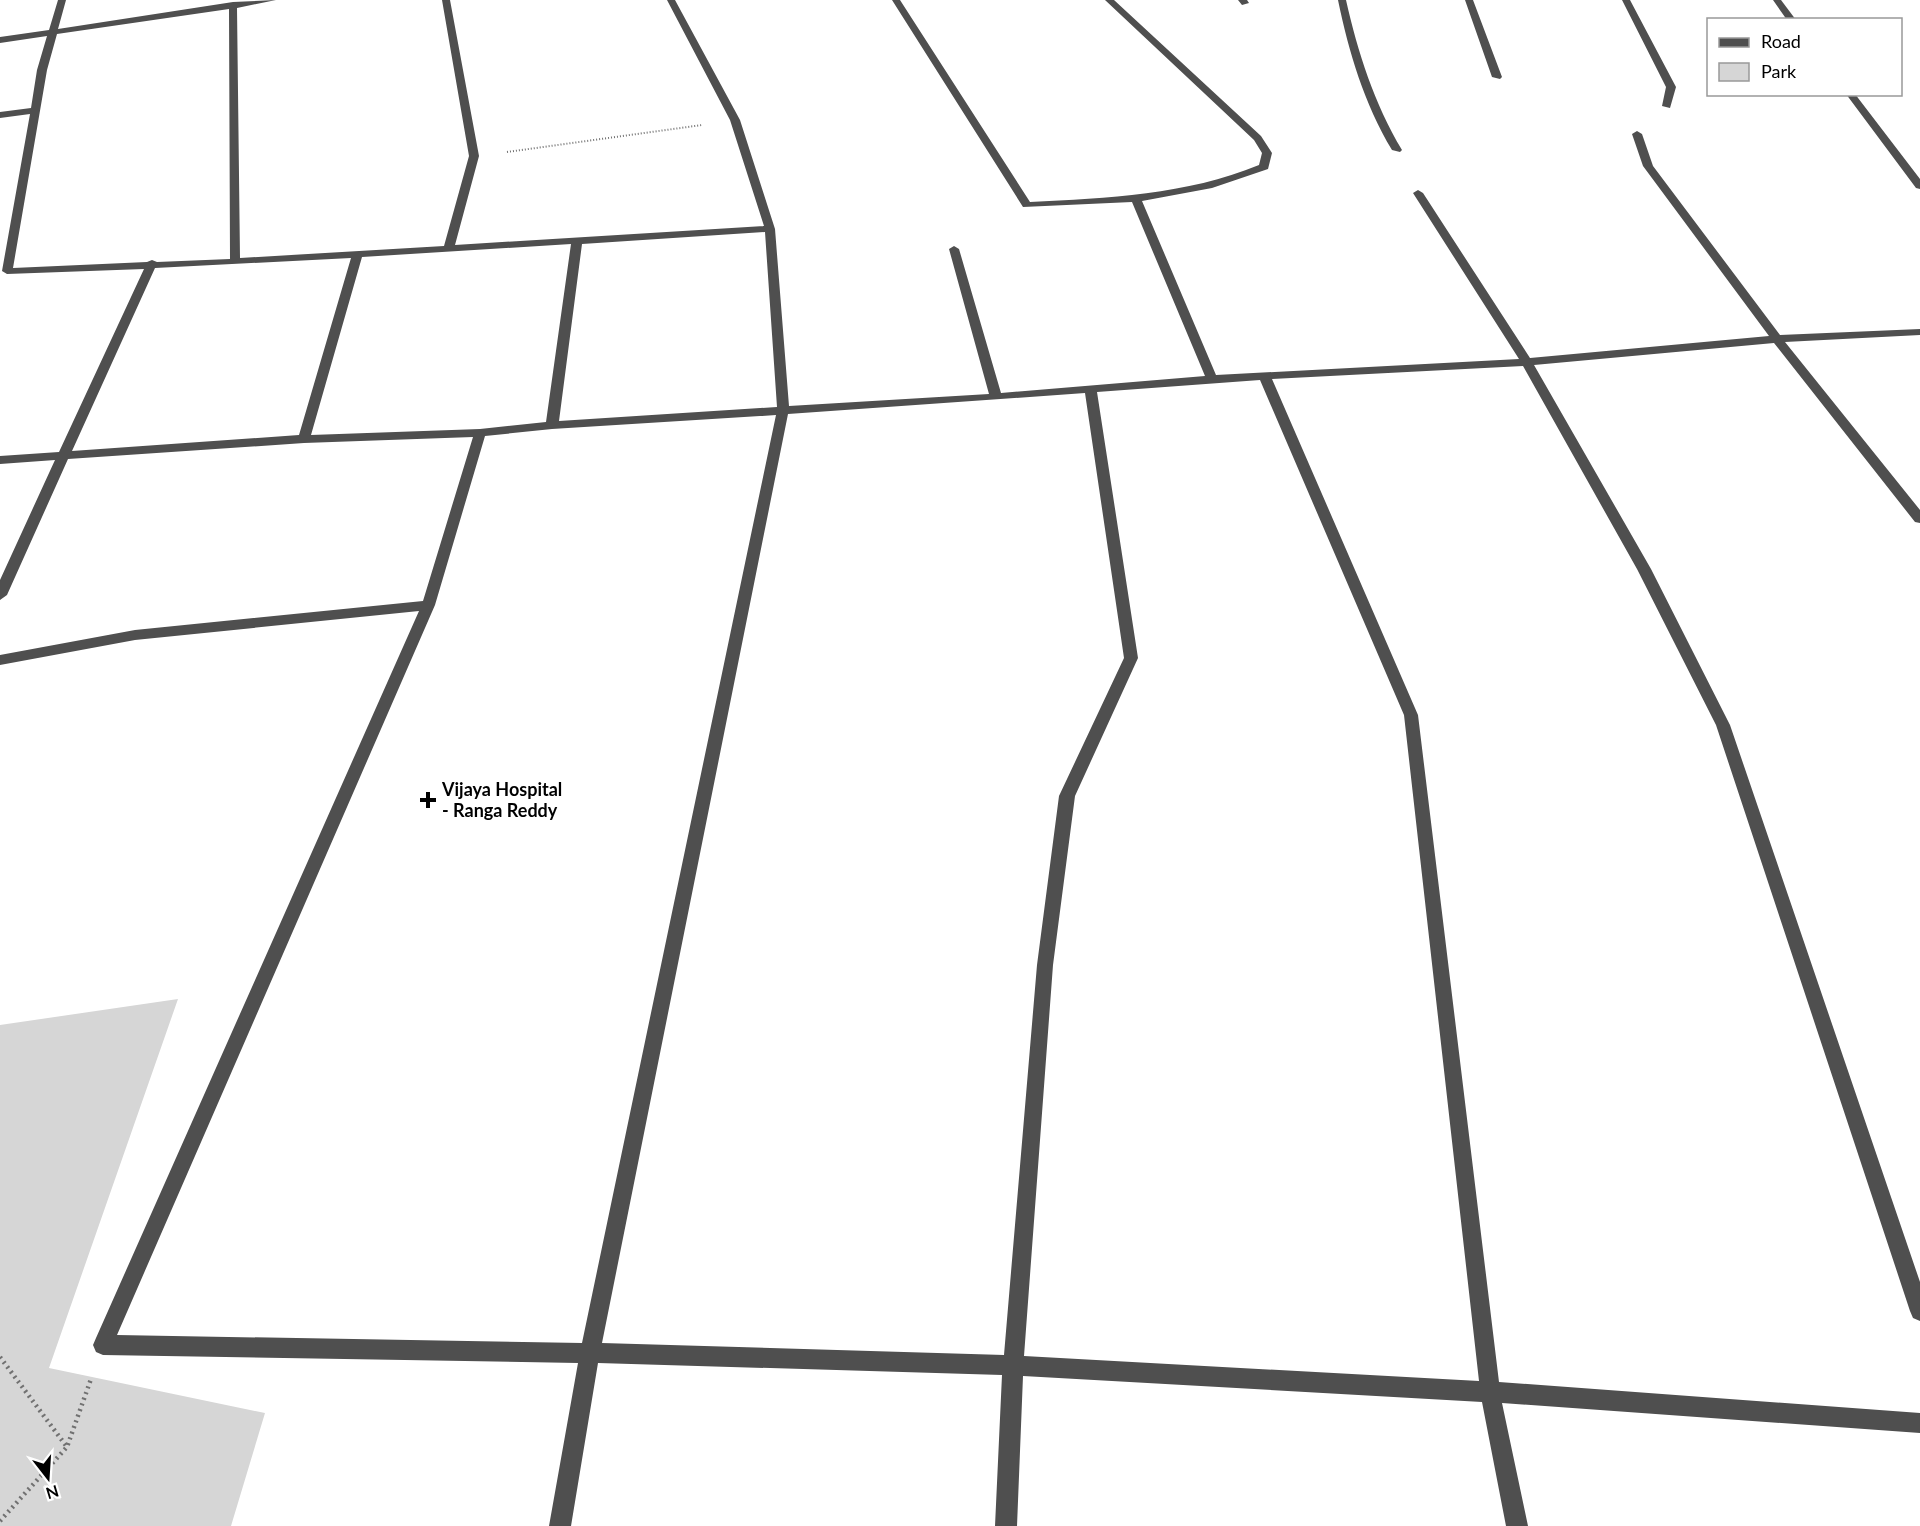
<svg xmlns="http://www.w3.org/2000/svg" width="1920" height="1526" viewBox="0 0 1920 1526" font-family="Lato,sans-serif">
  <rect width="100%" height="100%" fill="#fff"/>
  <path fill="#d6d6d6" d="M 178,999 L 49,1368 L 265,1413 L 231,1526 L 0,1526 L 0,1025 Z"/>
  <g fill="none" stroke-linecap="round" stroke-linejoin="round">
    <path stroke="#717171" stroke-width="2" stroke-dasharray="1 2" stroke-linecap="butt" d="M 507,152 L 702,125"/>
    <path stroke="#717171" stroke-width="4.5" stroke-dasharray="2 4" stroke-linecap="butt" d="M 0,1357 L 67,1447
      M 0,1521 L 67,1447 L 91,1379"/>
    <path fill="#4f4f4f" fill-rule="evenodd" d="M 58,0 L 66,0 L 58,29 L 233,2 L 276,0 L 237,8 L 240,258 L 444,246 L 469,156 L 442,0 L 450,0 L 479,156 L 455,245 L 764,226 L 730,120 L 667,0 L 675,0 L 740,120 L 775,229 L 789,406 L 989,394 L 949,249 L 954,246 L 959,249 L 1001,393 L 1205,376 L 1132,202 L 1023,207 L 892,0 L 900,0 L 1030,202 C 1108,198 1186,195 1259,165 L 1262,153 L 1254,140 L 1105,0 L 1114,0 L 1261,136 L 1272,153 L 1268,169 L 1212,188 L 1142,201 L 1216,375 L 1519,359 L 1413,193 L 1418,190 L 1423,193 L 1530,358 L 1769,336 L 1643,166 L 1632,134 L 1637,131 L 1642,134 L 1653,166 L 1780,335 L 1920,329 L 1920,335 L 1785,342 L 1920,510 L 1920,523 L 1915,522 L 1774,343 L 1534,365 L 1651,569 L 1730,725 L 1920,1282 L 1920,1321 L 1913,1318 L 1910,1311 L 1716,725 L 1637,569 L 1523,366 L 1272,379 L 1418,715 L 1499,1382 L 1920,1413 L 1920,1433 L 1502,1403 L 1528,1526 L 1506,1526 L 1482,1402 L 1023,1376 L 1017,1526 L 995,1526 L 1002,1375 L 598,1363 L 571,1526 L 549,1526 L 578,1363 L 103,1355 L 96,1352 L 93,1345 L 96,1338 L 419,611 L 135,640 L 0,665 L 0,655 L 135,630 L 423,601 L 473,437 L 304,443 L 68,459 L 7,595 L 0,600 L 0,580 L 55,460 L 0,464 L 0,456 L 59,452 L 144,269 L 7,274 L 2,271 L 30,114 L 0,118 L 0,112 L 31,108 L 37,70 L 47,36 L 0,43 L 0,37 L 49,30 ZM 229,9 L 230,259 L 157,262 L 152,260 L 147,262 L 13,268 L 47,70 L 57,34 ZM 765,232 L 777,407 L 559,421 L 582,244 ZM 571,244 L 546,422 L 480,429 L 311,435 L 362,257 ZM 351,258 L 299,435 L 72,451 L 155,268 ZM 1260,380 L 1404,715 L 1479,1381 L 1024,1356 L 1053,965 L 1075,796 L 1138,658 L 1097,392 ZM 1085,393 L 1124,658 L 1059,796 L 1037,965 L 1004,1355 L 602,1343 L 788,414 ZM 776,415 L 582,1343 L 117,1335 L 435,605 L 485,436 L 552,429 Z
      M 1238,0 L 1247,0 L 1249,3 L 1242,5 Z
      M 1338,0 L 1346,0 C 1358,53 1374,103 1402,150 L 1400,152 L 1392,150 C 1364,103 1349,53 1338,0 Z
      M 1465,0 L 1473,0 L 1502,77 L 1500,79 L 1492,77 Z
      M 1622,0 L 1630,0 L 1676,87 L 1670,108 L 1662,106 L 1666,87 Z
      M 1773,0 L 1781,0 L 1796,20 L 1787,20 Z
      M 1846,94 L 1855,94 L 1920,179 L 1920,189 L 1916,188 Z"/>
  </g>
  <path fill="#000" stroke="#fff" stroke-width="2" d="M425 791h6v6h6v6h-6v6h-6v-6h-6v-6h6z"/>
  <g text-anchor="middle" stroke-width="4.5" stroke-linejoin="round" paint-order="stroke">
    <g font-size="18" font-weight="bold" fill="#000" stroke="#fff" text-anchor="start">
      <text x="442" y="796">Vijaya Hospital<tspan x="442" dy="21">- Ranga Reddy</tspan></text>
    </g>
  </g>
  <rect x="1707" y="18" width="195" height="78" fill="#ffffff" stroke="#999999" stroke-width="1.5"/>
  <rect x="1719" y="38" width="30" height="9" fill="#4f4f4f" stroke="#999999" stroke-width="1.5"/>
  <text x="1761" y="48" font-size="18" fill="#000000">Road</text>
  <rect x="1719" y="63" width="30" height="18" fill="#d6d6d6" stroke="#999999" stroke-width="1.5"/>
  <text x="1761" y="78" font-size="18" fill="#000000">Park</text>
  <g transform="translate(48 1478) rotate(163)" stroke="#ffffff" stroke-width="4.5" paint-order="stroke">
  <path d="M0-4.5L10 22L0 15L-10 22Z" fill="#000000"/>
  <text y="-9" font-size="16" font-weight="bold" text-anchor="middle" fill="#000000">N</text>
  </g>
</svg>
